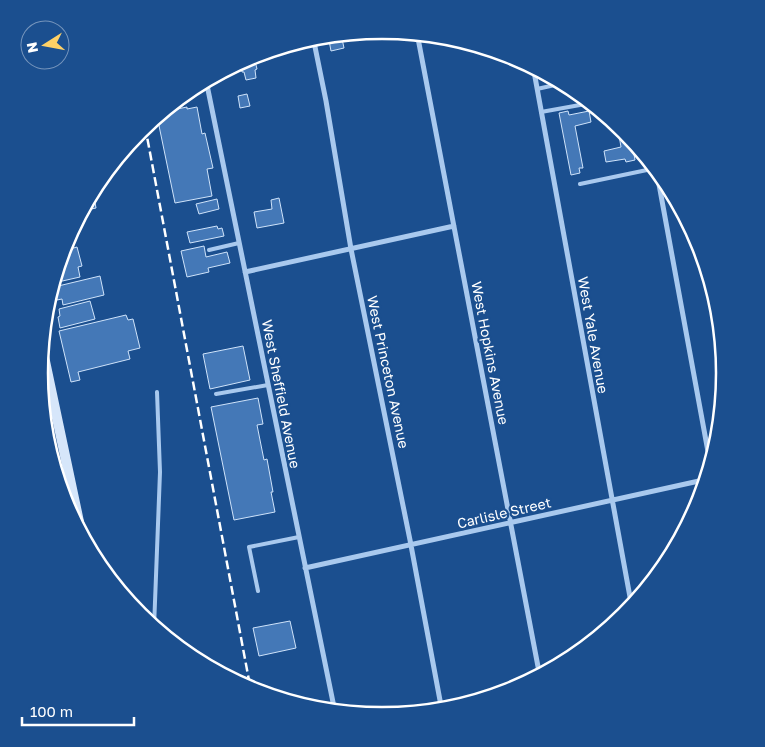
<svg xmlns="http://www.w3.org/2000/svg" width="765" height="747" viewBox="0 0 765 747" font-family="'Golos Text',sans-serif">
  <rect width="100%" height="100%" fill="#1b4f8f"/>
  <path fill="#4478b7" stroke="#cfe3fa" d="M 341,34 L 344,48 L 331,51 L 328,35 Z
    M 254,57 L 257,69 L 255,70 L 256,78 L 246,80 L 244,72 L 242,72 L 240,62 L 248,58 Z
    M 247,94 L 250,106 L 240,108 L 238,96 Z
    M 187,107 L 187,109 L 197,107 L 202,134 L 205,133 L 213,168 L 207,169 L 212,196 L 175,203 L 157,116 L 163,112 Z
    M 568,111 L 569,115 L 589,111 L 591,122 L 575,126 L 583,168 L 579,168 L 580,173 L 571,175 L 559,113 Z
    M 617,124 L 626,131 L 631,137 L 635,160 L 626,162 L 625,159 L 606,162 L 604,151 L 621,147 Z
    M 93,191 L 96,208 L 82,211 Z
    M 279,198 L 284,223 L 257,228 L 254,212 L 272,209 L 271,200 Z
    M 217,199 L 219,209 L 199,214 L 196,204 Z
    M 217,226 L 218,229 L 222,228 L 224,236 L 190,243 L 187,232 Z
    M 204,246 L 206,257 L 227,252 L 230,263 L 208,268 L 209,272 L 187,277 L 181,251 Z
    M 77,247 L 82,266 L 78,267 L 80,277 L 58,282 L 56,272 L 63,251 Z
    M 100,276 L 104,295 L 63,305 L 62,299 L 57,300 L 54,287 Z
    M 90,301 L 95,319 L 60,328 L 58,317 L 60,316 L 59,309 Z
    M 126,315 L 128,320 L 133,319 L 140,348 L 128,351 L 130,359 L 78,372 L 80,380 L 71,382 L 59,331 Z
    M 243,346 L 250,380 L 210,389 L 203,354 Z
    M 258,398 L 263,424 L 257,425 L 264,460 L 267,459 L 273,492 L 271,492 L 275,512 L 234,520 L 211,407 Z
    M 290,621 L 296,648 L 259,656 L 253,628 Z"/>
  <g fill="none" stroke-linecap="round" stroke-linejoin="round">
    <path stroke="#a9c9ee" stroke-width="4" d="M 537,89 L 564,83
      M 541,112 L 591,103
      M 580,184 L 647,170 L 657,169
      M 209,250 L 239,243
      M 216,394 L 268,385
      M 258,591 L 249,547 L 299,537
      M 154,628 L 160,472 L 157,392"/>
    <path stroke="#a9c9ee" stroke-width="5" d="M 417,33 L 540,677
      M 313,37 L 326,101 L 351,249 L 410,540 L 442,711
      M 533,66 L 632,608
      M 206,80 L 335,712
      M 656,168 L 711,468
      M 245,272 L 454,226
      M 305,568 L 708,479"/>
    <path stroke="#d6e6fa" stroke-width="10" d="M 42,347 L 82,536"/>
    <path stroke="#fff" stroke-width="2.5" stroke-dasharray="9 4" stroke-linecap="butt" d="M 145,126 L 251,691"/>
  </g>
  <g text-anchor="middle" stroke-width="4.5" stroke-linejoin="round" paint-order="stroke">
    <g font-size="14" fill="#fff" stroke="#1b4f8f">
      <text transform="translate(593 335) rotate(80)" y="5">West Yale Avenue</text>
      <text transform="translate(490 353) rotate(79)" y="5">West Hopkins Avenue</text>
      <text transform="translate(388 372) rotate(78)" y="5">West Princeton Avenue</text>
      <text transform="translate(281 394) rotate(79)" y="5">West Sheffield Avenue</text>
      <text transform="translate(504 513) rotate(-13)" y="5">Carlisle Street</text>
    </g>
  </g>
  <path d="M0 0H765V747H0ZM48 373a334 334 0 1 1 668 0a334 334 0 1 1-668 0Z" fill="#1b4f8f" fill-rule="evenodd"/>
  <path fill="none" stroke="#fff" stroke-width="2.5" d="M48 373a334 334 0 1 1 668 0a334 334 0 1 1-668 0Z"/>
  <g transform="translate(45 45) rotate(259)"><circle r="24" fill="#1b4f8f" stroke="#7695bc"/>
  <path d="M0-4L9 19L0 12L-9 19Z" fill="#ffd166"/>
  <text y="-8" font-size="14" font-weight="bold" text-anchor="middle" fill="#ffffff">N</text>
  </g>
  <path d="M22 717v8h112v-8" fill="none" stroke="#ffffff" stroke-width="2.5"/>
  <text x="30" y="717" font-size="15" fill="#ffffff" stroke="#1b4f8f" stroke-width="4" paint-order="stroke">100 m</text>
</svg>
